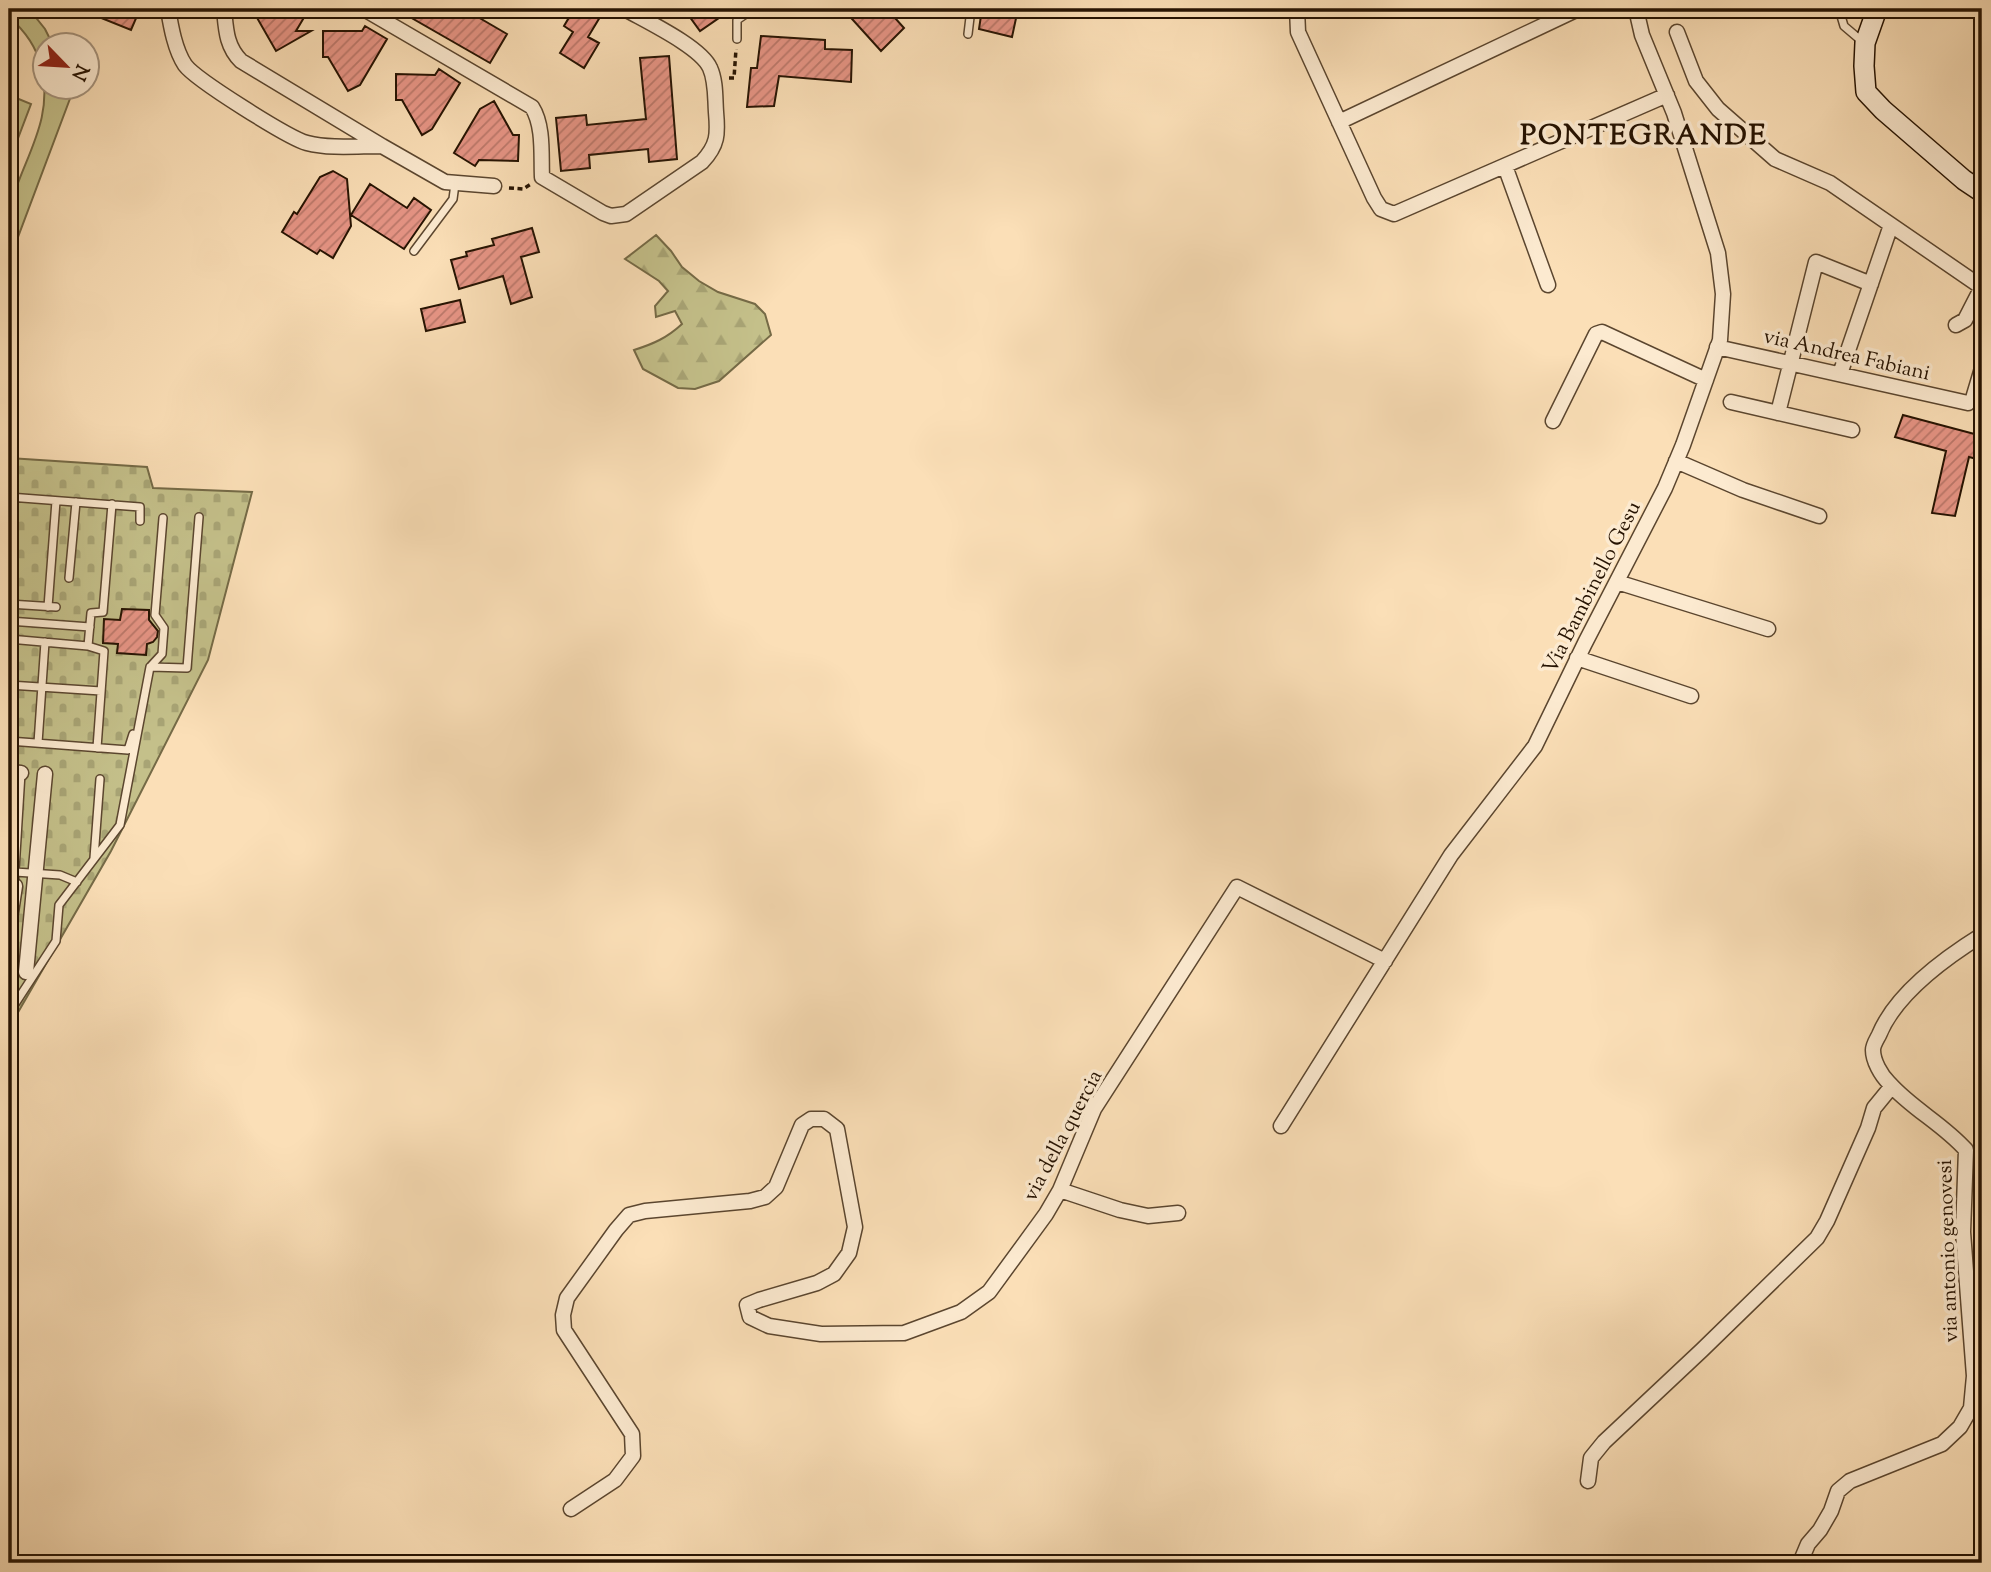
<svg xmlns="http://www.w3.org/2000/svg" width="1991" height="1572" viewBox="0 0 1991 1572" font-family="'Sorts Mill Goudy',serif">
  <defs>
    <pattern id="forest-firs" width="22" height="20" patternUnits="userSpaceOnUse" patternTransform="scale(1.75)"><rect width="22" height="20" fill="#c4c08a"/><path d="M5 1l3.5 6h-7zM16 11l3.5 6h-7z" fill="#a8a475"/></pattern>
    <pattern id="cemetery-stones" width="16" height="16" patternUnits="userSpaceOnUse" patternTransform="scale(1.75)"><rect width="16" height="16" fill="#c4c08a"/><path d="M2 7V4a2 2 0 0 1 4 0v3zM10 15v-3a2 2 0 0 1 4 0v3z" fill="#a8a475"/></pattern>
    <pattern id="building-hatch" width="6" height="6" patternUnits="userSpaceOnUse" patternTransform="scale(1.75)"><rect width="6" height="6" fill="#e79586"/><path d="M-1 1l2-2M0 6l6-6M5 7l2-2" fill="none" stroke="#bb786b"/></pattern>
  </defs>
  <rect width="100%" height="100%" fill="#fbdfb7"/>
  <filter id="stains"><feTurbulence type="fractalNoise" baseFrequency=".00286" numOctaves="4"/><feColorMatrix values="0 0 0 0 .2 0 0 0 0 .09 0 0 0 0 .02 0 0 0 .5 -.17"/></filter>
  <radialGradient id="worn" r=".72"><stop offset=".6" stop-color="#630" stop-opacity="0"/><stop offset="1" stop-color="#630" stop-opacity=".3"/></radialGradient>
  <path fill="url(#forest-firs)" stroke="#756a46" stroke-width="2" d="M 656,235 L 671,251 L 682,267 L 699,281 L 718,292 L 755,304 L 765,314 L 771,335 L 719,381 L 695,389 L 678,388 L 643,369 L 634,350 C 653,344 667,338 682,324 L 675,311 L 656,317 L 655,306 L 668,291 L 659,281 L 625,259 Z"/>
  <path fill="url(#cemetery-stones)" stroke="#756a46" stroke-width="2" d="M 9,458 L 147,467 L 153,488 L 252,492 L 208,660 L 111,851 L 9,1028 Z"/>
  <path fill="#c4c08a" stroke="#756a46" stroke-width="2" d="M 9,9 L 29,9 L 45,29 L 53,45 L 46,46 L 46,88 L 64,88 L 64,94 L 71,96 L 9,261 C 9,245 5,223 10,207 C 23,158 55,120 41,66 C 36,46 24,30 9,17 Z
    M 9,95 L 31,104 L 9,162 Z"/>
  <path fill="url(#building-hatch)" stroke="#261302" stroke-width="2" d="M 79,9 L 140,9 L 131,30 Z
    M 252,9 L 309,9 L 296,31 L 311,31 L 276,51 Z
    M 396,9 L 464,9 L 507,34 L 490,63 Z
    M 574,9 L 586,9 L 600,17 L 588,37 L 599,43 L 584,68 L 560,53 L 573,32 L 564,26 Z
    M 684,9 L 732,9 L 700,31 Z
    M 843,9 L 887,9 L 904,28 L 881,51 Z
    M 982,9 L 1018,9 L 1012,37 L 979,29 Z
    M 365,26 L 387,39 L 360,85 L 348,91 L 328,57 L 323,57 L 323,31 L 362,31 Z
    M 761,36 L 825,40 L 825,49 L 852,50 L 851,82 L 779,76 L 774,106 L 747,107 L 751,68 L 757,68 Z
    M 669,56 L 677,159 L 649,162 L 648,149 L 589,155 L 590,168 L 561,171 L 556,118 L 586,115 L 587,125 L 646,119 L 640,58 Z
    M 439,69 L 460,83 L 432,129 L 422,135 L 402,100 L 396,100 L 396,74 L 435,75 Z
    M 494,101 L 513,135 L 519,135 L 518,161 L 479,160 L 475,166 L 454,153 L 480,109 Z
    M 333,171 L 347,179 L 351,226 L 333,258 L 320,250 L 317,254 L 282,232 L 294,212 L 297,214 L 320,177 Z
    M 370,184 L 407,208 L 414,198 L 431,210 L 404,249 L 351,215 Z
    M 532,228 L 539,252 L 521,257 L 532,297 L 511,304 L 503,276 L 459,289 L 451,260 L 467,256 L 466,252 L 494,245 L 492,239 Z
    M 460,300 L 465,322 L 426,331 L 421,309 Z
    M 1903,415 L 1982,436 L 1977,459 L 1969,457 L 1955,516 L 1932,513 L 1946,451 L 1895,437 Z
    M 122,609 L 149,610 L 149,620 L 158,631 L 157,637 L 153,642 L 147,644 L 146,655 L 117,653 L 118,644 L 103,643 L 104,619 L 120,620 Z"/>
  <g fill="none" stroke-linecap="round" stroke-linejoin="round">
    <defs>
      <path id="lane" d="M 1839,9 L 1844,26 L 1864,43
        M 968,34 L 971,9
        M 737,39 L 737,20 L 753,9
        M 414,251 L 453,199 L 455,184
        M 1968,403 L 1982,356
        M 9,497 L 140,507 L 140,521
        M 9,568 L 14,498
        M 69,578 L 76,502
        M 9,604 L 56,607
        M 48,607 L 56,501
        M 9,621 L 90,627
        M 9,639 L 88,646
        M 150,667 L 187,668 L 199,517
        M 9,685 L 101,691
        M 9,741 L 128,750 L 133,734
        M 38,743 L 45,642
        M 97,748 L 104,651 L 88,646 L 91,613 L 103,612 L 112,504
        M 9,797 L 19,798
        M 94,858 L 100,779
        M 15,872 L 60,875 L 77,882
        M 14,886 L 21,773
        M 9,995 L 20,996
        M 9,1013 L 56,941 L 59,905 L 120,825 L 150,667 L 162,654 L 164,628 L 155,615 L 163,518"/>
      <path id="street" d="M 168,9 C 171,27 175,50 185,65 C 196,80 289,138 307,143 C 330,149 358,146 382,146 L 241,61 C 226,46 226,29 224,9
        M 364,9 L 532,107 C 544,126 541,155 542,177 L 603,213 L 611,216 L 626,214 L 702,162 C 718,145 718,134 716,112 C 715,98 716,81 710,68 C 701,47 646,21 625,9
        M 1297,9 L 1298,32 L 1374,198 L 1381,209 L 1394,214 L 1667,95
        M 1677,32 L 1696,81 L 1718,109 L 1775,159 L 1830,183 L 1977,284 L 1982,285
        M 1339,122 L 1578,9
        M 382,146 L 445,182 L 494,186
        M 1505,166 L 1548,285
        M 1956,325 L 1965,320 L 1982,287
        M 1717,347 L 1968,403
        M 1840,374 L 1891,225
        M 1731,402 L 1852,430
        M 1778,413 L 1816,262 L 1871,284
        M 1553,421 L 1596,334 L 1602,332 L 1706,380
        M 1676,461 L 1743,490 L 1819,516
        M 1617,582 L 1768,629
        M 1577,658 L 1691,696
        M 9,772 L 21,773
        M 9,925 L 15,886
        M 26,972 L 45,774
        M 1281,1126 L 1451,855 L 1535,746 L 1585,643 L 1665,488 L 1683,445 L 1720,340 L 1723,294 L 1718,253 L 1674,113 L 1642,35 L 1636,9
        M 1060,1190 L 1120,1210 L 1148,1216 L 1178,1213
        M 1588,1481 L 1591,1458 L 1604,1442 L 1702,1350 L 1817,1238 L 1827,1221 L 1868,1128 L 1874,1108 L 1892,1086
        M 571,1509 L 615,1480 L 633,1456 L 632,1434 L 564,1330 L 563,1315 L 567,1298 L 616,1230 L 629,1215 L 645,1211 L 750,1201 L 765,1197 L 776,1187 L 802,1125 L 811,1119 L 824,1119 L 837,1129 L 855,1227 L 849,1253 L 834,1274 L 817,1283 L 759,1300 L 747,1305 L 750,1317 L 769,1326 L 821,1334 L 904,1333 L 961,1312 L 989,1292 L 1046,1214 L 1060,1190 L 1094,1109 L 1237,887 L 1385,961
        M 1800,1563 L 1808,1544 L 1820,1530 L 1831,1511 L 1838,1491 L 1850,1481 L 1942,1444 L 1960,1427 L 1971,1408 L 1974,1376 L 1963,1232 L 1966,1150 C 1943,1124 1912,1109 1889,1083 C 1881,1075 1873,1061 1873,1050 C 1873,1045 1877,1039 1879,1035 C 1896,993 1945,958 1982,935"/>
      <path id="secondary" d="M 1877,9 L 1865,43 L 1864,66 L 1866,92 L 1883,110 L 1964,180 L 1982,192"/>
    </defs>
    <use href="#lane" stroke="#5b462f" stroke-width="10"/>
    <use href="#street" stroke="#5b462f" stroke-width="17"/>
    <use href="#secondary" stroke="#261302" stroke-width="22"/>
    <path stroke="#261302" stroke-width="3.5" stroke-dasharray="5 3.5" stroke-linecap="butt" d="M 729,78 L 734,78 L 736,49
      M 509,188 L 523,189 L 531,184"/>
    <use href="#lane" stroke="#fcead0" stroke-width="7"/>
    <use href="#street" stroke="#fcead0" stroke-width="14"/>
    <use href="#secondary" stroke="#fcead0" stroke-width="19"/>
  </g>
  <g text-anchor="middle" stroke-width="7" stroke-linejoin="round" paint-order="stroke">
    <g font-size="21" fill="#261302" stroke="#fcead0">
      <text transform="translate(1847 354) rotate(13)" y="7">via Andrea Fabiani</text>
      <text transform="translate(1591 587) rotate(-63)" y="7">Via Bambinello Gesu</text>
      <text transform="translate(1062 1135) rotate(-62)" y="7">via della quercia</text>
      <text transform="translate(1947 1251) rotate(-92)" y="7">via antonio genovesi</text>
    </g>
    <g font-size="28" font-weight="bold" letter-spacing="2" fill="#261302" stroke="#fcead0">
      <text x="1644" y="144">PONTEGRANDE</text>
    </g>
  </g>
  <rect width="1991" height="1572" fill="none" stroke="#fbdfb7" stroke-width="35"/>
  <rect x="10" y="10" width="1970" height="1551" fill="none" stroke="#261302" stroke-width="3.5"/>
  <rect x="18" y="18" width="1956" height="1537" fill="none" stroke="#261302" stroke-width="2"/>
  <g transform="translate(66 66) rotate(115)"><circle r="33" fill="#fcead0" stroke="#a6947e" stroke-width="2"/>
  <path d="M0-5L12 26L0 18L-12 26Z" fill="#8f2418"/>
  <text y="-10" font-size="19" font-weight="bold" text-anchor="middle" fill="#261302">N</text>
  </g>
  <rect width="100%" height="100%" filter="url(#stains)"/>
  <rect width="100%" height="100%" fill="url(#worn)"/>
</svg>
